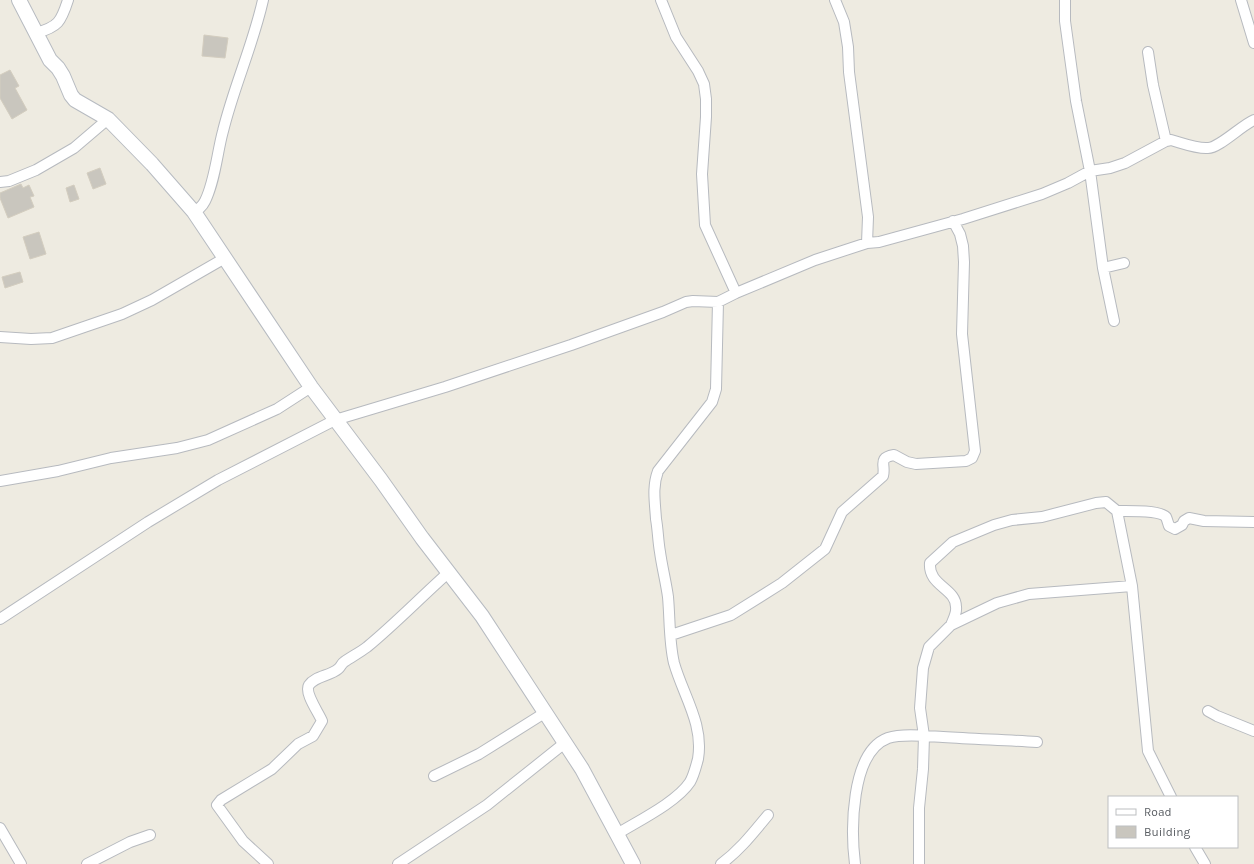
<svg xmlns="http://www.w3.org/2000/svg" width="1254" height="864" viewBox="0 0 1254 864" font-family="Karla,sans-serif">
  <rect width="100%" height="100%" fill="#eeebe1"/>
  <path fill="#c9c6be" stroke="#d3cdbf" d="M 204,35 L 228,38 L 225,58 L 202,56 Z
    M 10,70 L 19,86 L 15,88 L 27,110 L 12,119 L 0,98 L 0,75 Z
    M 100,168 L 106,184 L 93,189 L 87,173 Z
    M 21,184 L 23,188 L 29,185 L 34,196 L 30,197 L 34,207 L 8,218 L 0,198 L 0,193 Z
    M 74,185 L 79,199 L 70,202 L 66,188 Z
    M 39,232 L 46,254 L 30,259 L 23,237 Z
    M 20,272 L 23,282 L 5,288 L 2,277 Z"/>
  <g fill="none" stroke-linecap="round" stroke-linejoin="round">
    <defs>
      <path id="street" d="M 661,0 L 676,37 L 698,71 L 704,84 L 706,99 L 706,117 L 702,174 L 705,225 L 736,293
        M 835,0 L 844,22 L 848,47 L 849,72 L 868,217 L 867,243
        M 1065,0 L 1065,21 L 1076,101 L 1090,171 L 1103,268 L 1114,321
        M 1241,0 L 1254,43
        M 36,33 C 58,27 61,22 68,0
        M 1148,52 L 1153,85 L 1166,141
        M 0,182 L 9,181 L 36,170 L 74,148 L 108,119
        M 194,212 C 199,209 202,207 205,201 C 215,181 217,153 223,131 C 234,86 253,45 263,0
        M 1103,268 L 1124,263
        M 0,337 L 31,339 L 52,338 L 122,314 L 152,300 L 225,258
        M 0,481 L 58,471 L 111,458 L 177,448 L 208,440 L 277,409 L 311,387
        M 1117,511 C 1126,511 1160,510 1166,517 C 1167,519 1168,523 1169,526 L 1175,529 L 1182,525 L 1184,521 L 1189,518 L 1204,521 L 1254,522
        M 0,619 L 148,522 L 218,480 L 335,420 L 445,387 L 571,345 L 663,312 L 686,302 L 693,301 L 718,302 L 736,293 L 815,260 L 867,243 L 879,242 L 963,219 L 1042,194 L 1068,183 L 1090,171 L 1110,168 L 1125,163 L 1166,141 L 1171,140 C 1182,143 1197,149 1208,148 C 1219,148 1242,125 1254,120
        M 951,625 C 953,620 957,613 956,607 C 956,588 928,586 930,563 L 953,542 L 994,525 L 1012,520 L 1042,517 L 1096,503 L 1106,502 L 1117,511 L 1132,586 L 1148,751 L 1171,797
        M 671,635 L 731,615 L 782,583 L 825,549 L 842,512 L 883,476 C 886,465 877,458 894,455 L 907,462 L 916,464 L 966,461 L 972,458 L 975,451 L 962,334 L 964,262 L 963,246 L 960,234 L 953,221
        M 1208,711 L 1217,716 L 1254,731
        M 434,776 L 479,754 L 546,712
        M 0,828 L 21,864
        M 617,834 C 638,821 677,802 690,782 C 694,775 696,766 698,759 C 704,724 683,695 674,663 C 669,642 670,619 668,597 C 666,582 662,567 660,552 C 658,541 658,530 656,519 C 655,502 652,487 658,471 L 712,402 L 716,389 L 718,302
        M 1195,847 L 1205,864
        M 87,864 L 130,842 L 150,835
        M 268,864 L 243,841 L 217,805 L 221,800 L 272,769 L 298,744 L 313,736 L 322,721 C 319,713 304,693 309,685 C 315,676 330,676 338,669 C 341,667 341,664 344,662 C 351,657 359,653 367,647 C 395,624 421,597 448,573
        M 398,864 L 487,805 L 566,742
        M 721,864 C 740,850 753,833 768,815
        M 855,864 C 851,832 850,752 888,738 C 903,733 927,736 943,737 C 974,739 1006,740 1037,742
        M 919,864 L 919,808 L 923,769 L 924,736 L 920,708 L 923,668 L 929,647 L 951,625 L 997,603 L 1029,594 L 1132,586"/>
      <path id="secondary" d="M 19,0 L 50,60 L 58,68 L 63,76 L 71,95 L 75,100 L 108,119 L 152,164 L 194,212 L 311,387 L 381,480 L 422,538 L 482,616 L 582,769 L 633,864"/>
    </defs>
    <use href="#street" stroke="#b7babf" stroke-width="12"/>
    <use href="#secondary" stroke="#b7bbc1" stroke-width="16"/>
    <use href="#street" stroke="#fff" stroke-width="10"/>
    <use href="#secondary" stroke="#fff" stroke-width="14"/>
  </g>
  <rect x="1108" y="796" width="130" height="52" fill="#ffffff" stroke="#bdbfc1"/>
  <rect x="1116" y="809" width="20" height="6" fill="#ffffff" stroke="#bdbfc1"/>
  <text x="1144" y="816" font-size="12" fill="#5a5e63">Road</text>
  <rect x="1116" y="826" width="20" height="12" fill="#c9c6be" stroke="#bdbfc1"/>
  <text x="1144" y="836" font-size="12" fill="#5a5e63">Building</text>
</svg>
